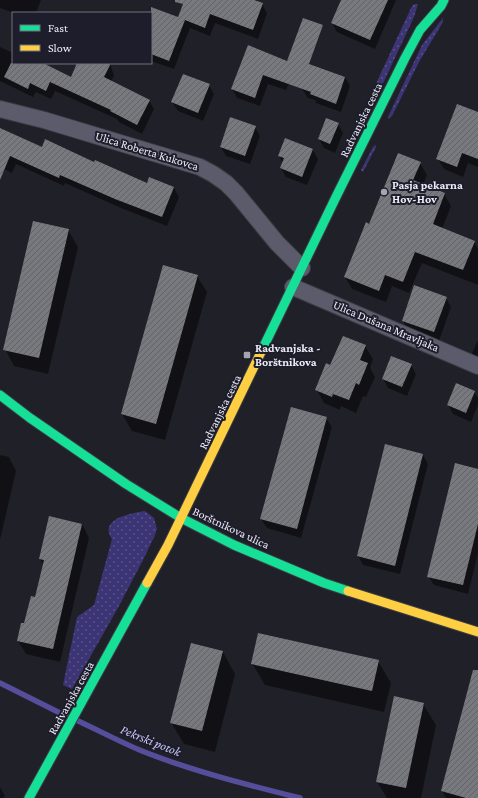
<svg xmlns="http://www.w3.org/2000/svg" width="478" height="798" viewBox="0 0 478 798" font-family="'Crimson Pro',serif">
  <defs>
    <pattern id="grass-dots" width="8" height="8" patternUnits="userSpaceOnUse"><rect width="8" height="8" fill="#3c3575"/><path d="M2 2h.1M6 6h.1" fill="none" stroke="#585389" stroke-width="1.8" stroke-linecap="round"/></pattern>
    <pattern id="building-hatch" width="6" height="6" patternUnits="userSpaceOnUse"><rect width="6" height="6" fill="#78787f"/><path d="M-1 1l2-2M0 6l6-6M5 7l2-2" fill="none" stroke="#626267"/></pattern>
  </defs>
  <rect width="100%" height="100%" fill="#202028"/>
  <path fill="url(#grass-dots)" d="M 415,4 L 418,4 L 414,17 L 380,90 L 374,88 L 411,8 L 413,5 Z
    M 443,18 L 443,22 L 419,62 L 392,116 L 388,119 L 388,117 L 422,45 Z
    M 376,145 L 376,147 L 363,172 L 361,170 L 373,147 Z
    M 145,511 L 154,518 L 157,529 L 155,535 L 143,560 L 119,606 L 72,689 L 63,685 L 77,617 L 94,605 L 112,539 C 111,537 110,536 109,533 C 105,517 134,513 145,511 Z"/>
  <path fill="#0007" d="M 0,0 L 41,0 L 36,13 L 14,13 L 0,8 Z
    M 185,0 L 251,0 L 262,4 L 267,13 L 258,39 L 215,23 L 210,36 L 190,28 L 174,69 L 151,61 L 151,17 L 178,18 Z
    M 342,0 L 396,0 L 375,49 L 337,32 L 332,23 Z
    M 0,47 L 13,53 L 13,63 L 41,63 L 71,78 L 78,63 L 110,63 L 114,76 L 111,81 L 149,100 L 154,109 L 142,134 L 119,122 L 117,119 L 55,91 L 51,99 L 36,92 L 33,97 L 0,81 Z
    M 248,47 L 294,71 L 286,90 L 268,84 L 260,106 L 237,98 L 232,89 Z
    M 345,77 L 350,86 L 341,112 L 316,103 L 315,100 L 308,98 L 302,89 Z
    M 209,85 L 214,94 L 203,121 L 178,111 L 172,102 Z
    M 478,113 L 478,167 L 468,163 L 463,177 L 444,169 L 438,159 Z
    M 338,124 L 343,133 L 335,153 L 324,148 L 319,139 Z
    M 255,127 L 260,136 L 250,164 L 226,156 L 221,147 Z
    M 0,129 L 42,148 L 95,163 L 148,184 L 174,188 L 179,197 L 167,226 L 121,208 L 65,183 L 64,186 L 16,164 L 12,173 L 0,167 Z
    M 313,150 L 318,159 L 307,185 L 286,177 L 281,168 L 283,163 L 279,156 Z
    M 420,163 L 427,175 L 423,185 L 444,194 L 451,206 L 442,229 L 474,242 L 478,249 L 478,285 L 422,263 L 409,293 L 392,286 L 386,302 L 352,289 L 345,277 L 370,225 Z
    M 68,230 L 78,247 L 48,374 L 14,366 L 5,349 Z
    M 197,276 L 207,292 L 165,440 L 132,431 L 122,414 Z
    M 446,298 L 451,307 L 439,341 L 408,330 L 403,321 Z
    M 478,340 L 478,362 L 472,353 Z
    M 365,346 L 373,359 L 370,368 L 375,377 L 366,397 L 363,396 L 356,413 L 341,406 L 340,410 L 324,403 L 317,390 L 331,366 Z
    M 411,365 L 416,374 L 407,396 L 388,388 L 383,379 Z
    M 474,392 L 478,398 L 478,405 L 471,422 L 453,414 L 448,405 Z
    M 326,418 L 332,427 L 301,538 L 267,528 L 261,519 Z
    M 0,455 L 9,457 L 16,471 L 0,540 Z
    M 423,455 L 428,464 L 400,574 L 363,565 L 358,556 Z
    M 478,470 L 478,553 L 468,594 L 434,585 L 428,576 Z
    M 82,524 L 89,538 L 60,662 L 26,654 L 18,641 L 36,598 L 44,566 L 40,559 Z
    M 223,652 L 235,674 L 215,752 L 184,744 L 171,722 Z
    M 378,661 L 391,683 L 384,712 L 265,685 L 252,663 Z
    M 478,676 L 478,798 L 446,798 L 442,791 Z
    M 423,704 L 436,725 L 421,798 L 387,798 L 377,782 Z
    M 0,787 L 5,796 L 3,798 L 0,798 Z"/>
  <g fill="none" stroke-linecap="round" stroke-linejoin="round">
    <path stroke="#554e9b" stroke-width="5.5" d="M 0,683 L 68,717
      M 76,720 C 98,730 120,742 142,751 C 192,771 248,785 300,798"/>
  </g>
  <path fill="url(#building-hatch)" d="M 175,0 L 254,0 L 263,3 L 253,30 L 210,14 L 205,28 L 185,20 L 169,61 L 151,54 L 151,7 L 178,17 L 183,4 L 175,2 Z
    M 341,0 L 388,0 L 370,40 L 331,23 Z
    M 303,18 L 323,25 L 309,64 L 345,77 L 336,104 L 310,94 L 311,92 L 263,75 L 255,98 L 231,89 L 248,45 L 287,61 Z
    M 11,63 L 43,63 L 71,77 L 77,63 L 111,63 L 104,77 L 150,100 L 137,125 L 110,111 L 111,110 L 50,82 L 46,91 L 30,83 L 28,89 L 4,77 Z
    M 183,74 L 210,84 L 198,113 L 171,102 Z
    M 457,104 L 478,112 L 478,159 L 462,153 L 457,167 L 436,159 Z
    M 230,117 L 256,126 L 245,156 L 220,147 Z
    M 326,118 L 339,123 L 330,144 L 318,139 Z
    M 0,128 L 42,147 L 45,139 L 94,162 L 95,160 L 147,183 L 149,177 L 174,187 L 162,217 L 115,199 L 60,175 L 59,178 L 10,156 L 0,180 Z
    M 285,138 L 313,149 L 302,177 L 280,168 L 284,158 L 278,156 Z
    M 398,153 L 421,162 L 413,180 L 445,193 L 433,224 L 475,241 L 463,270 L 415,252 L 403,282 L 385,275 L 379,291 L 344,277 L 366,222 L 369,224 Z
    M 33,221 L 69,229 L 39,358 L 3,350 Z
    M 163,265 L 198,275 L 156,424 L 121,414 Z
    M 414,285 L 447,297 L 434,332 L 402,321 Z
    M 343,336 L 366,345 L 360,360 L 368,363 L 359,385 L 356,383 L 349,400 L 333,394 L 332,397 L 315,390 L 326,363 L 330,365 Z
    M 391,356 L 412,364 L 402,387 L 382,379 Z
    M 456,383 L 475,391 L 466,413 L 447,405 Z
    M 291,407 L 327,417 L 297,529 L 260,519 Z
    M 385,444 L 423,454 L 395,566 L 357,556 Z
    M 455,463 L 478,469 L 478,524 L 463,585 L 427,577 Z
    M 49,516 L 82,524 L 53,649 L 17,641 L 21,623 L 24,623 L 31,596 L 35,597 L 44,560 L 39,559 Z
    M 258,633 L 379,660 L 372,691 L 251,664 Z
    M 191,643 L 223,651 L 202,731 L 170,723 Z
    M 473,670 L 478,670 L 478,798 L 466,798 L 441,791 Z
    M 394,696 L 424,703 L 406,788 L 376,782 Z"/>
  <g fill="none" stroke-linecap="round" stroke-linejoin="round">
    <defs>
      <path id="street" d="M 0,109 L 44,120 L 200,167 L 213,174 L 226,183 L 236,193 L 277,243 L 302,268
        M 293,287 L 478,366"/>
      <path id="fast" d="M 262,350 L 335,199 L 405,58 L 420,30 L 441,6 L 444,0
        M 0,395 L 30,418 L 126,484 L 181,518 L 234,545 L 324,583 L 348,591
        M 29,798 L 147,583"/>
      <path id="slow" d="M 147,583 L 168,545 L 262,350
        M 348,591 L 478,632"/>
    </defs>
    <use href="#street" stroke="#3d3e44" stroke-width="18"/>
    <use href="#fast" stroke="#3d3e44" stroke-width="11"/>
    <use href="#slow" stroke="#3d3e44" stroke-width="11"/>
    <use href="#street" stroke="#5c5b6c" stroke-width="16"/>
    <use href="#fast" stroke="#16e098" stroke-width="9"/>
    <use href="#slow" stroke="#ffcf43" stroke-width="9"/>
  </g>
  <g fill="#a5a5af" stroke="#1d1d2c" stroke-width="1.5">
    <circle cx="384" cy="192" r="4"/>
    <rect x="243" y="351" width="8" height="8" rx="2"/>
  </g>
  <g text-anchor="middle" stroke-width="4" stroke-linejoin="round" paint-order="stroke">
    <g font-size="12" fill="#ecedf7" stroke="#1d1d2c">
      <text transform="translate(361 120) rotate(-64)" y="4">Radvanjska cesta</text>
      <text transform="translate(147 151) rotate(17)" y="4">Ulica Roberta Kukovca</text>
      <text transform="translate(386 326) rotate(23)" y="4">Ulica Dušana Mravljaka</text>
      <text transform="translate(220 412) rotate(-64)" y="4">Radvanjska cesta</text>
      <text transform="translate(231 528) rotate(25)" y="4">Borštnikova ulica</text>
      <text transform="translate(71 698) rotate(-61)" y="4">Radvanjska cesta</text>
    </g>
    <g font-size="12" font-weight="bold" fill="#ecedf7" stroke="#1d1d2c" text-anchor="start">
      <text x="392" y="189">Pasja pekarna<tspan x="392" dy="14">Hov-Hov</tspan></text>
      <text x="255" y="352">Radvanjska -<tspan x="255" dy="14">Borštnikova</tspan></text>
    </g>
    <g font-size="13" font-style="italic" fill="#cbcbf9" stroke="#1d1d2c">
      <text transform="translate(151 740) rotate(22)" y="5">Pekrski potok</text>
    </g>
  </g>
  <rect x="12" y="12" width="140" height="52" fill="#1d1d2c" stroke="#70707d"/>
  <rect x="20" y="25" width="20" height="6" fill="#16e098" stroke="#70707d"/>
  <text x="48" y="32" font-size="12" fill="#ecedf7">Fast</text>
  <rect x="20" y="45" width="20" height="6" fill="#ffcf43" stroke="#70707d"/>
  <text x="48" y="52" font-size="12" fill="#ecedf7">Slow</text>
</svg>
